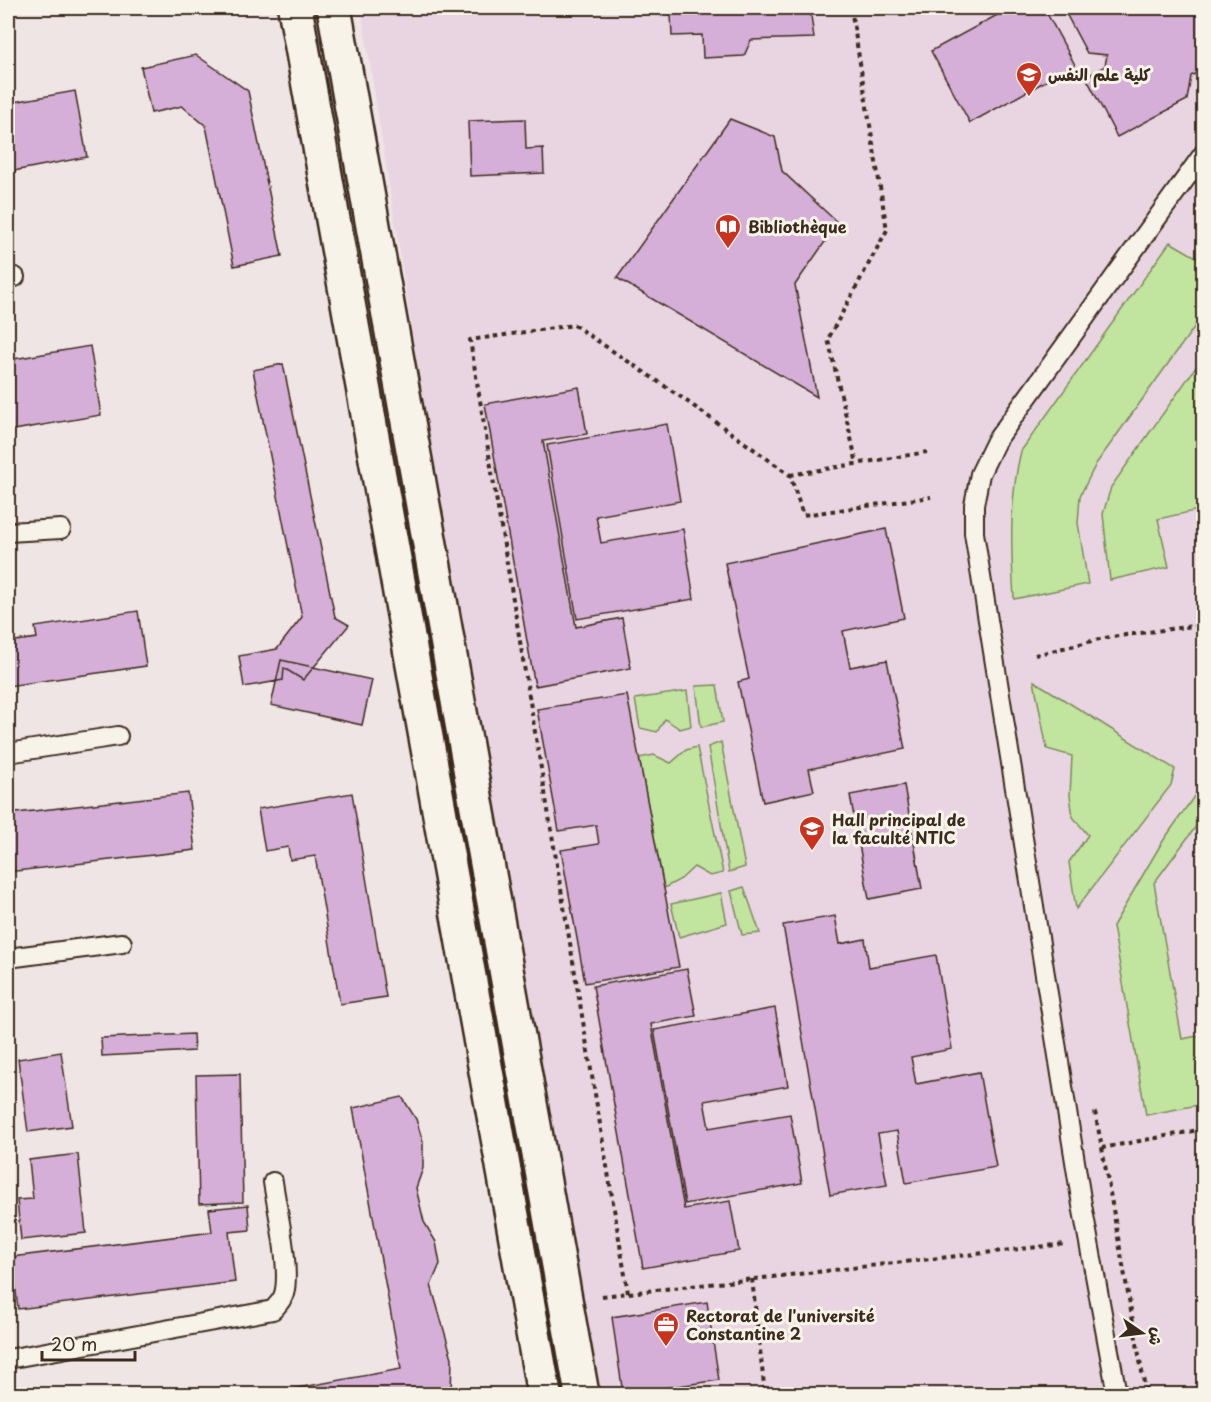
<svg xmlns="http://www.w3.org/2000/svg" width="1211" height="1402" viewBox="0 0 1211 1402" font-family="'Playpen Sans','Playpen Sans Arabic',sans-serif">
  <rect width="100%" height="100%" fill="#f0e5e5"/>
  <filter id="ink" filterUnits="userSpaceOnUse"><feTurbulence type="fractalNoise" baseFrequency=".0167" numOctaves="2"/><feDisplacementMap in="SourceGraphic" scale="12" xChannelSelector="R" yChannelSelector="G"/><feConvolveMatrix kernelMatrix="1 2 1 2 8 2 1 2 1" color-interpolation-filters="sRGB"/></filter>
  <g filter="url(#ink)">
    <path fill="#e8d5e1" d="M 361,8 L 1203,8 L 1203,1394 L 582,1394 L 568,1316 Z"/>
    <path fill="#c1e59e" stroke="#7e885e" stroke-width="1.5" d="M 1170,242 L 1203,261 L 1203,315 L 1096,464 L 1080,496 L 1078,523 L 1088,584 L 1014,599 C 1011,550 1009,500 1021,451 Z
      M 1203,357 L 1203,509 L 1158,519 L 1169,567 L 1110,580 L 1103,514 L 1111,487 Z
      M 1034,681 L 1175,769 L 1171,785 L 1076,909 L 1069,862 L 1088,835 L 1073,817 L 1070,795 L 1072,756 L 1047,749 Z
      M 717,685 L 723,722 L 701,727 L 696,686 Z
      M 687,691 L 691,726 L 680,729 L 665,719 L 657,732 L 640,728 L 635,699 Z
      M 721,742 L 745,867 L 729,872 L 708,747 Z
      M 697,747 L 723,873 L 710,876 L 694,867 L 681,879 L 664,888 L 639,758 L 654,755 L 671,763 L 686,750 Z
      M 1197,792 L 1203,792 L 1203,817 L 1154,883 L 1182,1039 L 1203,1035 L 1203,1085 L 1197,1087 L 1198,1105 L 1146,1115 L 1113,926 L 1161,844 Z
      M 744,887 L 760,933 L 742,935 L 731,891 Z
      M 721,893 L 727,923 L 679,937 L 671,904 Z"/>
    <path fill="#d5afd7" stroke="#3b2a1e" stroke-width="1.5" d="M 566,8 L 600,8 L 568,14 Z
      M 654,8 L 810,8 L 814,38 L 751,40 L 744,56 L 703,58 L 702,35 L 672,36 L 671,15 Z
      M 1010,8 L 1044,8 L 1075,65 L 970,123 L 931,51 Z
      M 1063,8 L 1204,8 L 1204,69 L 1191,76 L 1187,100 L 1117,137 L 1086,77 L 1105,66 L 1107,55 L 1087,53 Z
      M 196,55 L 248,91 L 282,256 L 234,266 L 206,126 L 182,106 L 151,113 L 141,67 Z
      M 75,91 L 87,157 L 8,172 L 8,103 Z
      M 525,119 L 526,149 L 543,148 L 544,173 L 470,176 L 468,121 Z
      M 730,119 L 775,137 L 782,171 L 838,223 L 795,285 L 817,397 L 617,278 Z
      M 90,346 L 101,415 L 8,431 L 8,360 Z
      M 283,364 L 335,617 L 349,625 L 303,680 L 284,668 L 283,680 L 244,687 L 239,656 L 277,649 L 302,617 L 253,370 Z
      M 579,387 L 587,434 L 543,441 L 576,627 L 622,618 L 631,668 L 535,686 L 485,404 Z
      M 667,424 L 680,501 L 596,516 L 601,543 L 683,529 L 694,599 L 577,619 L 547,445 Z
      M 886,529 L 904,618 L 843,631 L 850,667 L 887,660 L 905,749 L 809,769 L 814,791 L 763,802 L 738,682 L 749,679 L 725,563 Z
      M 138,611 L 146,666 L 8,686 L 8,642 L 37,638 L 35,627 Z
      M 281,660 L 372,680 L 362,725 L 271,705 Z
      M 627,695 L 679,967 L 585,983 L 561,850 L 599,844 L 596,825 L 559,831 L 537,709 Z
      M 904,785 L 922,889 L 869,899 L 850,795 Z
      M 188,793 L 195,850 L 8,872 L 8,814 Z
      M 352,793 L 386,997 L 340,1004 L 315,856 L 290,860 L 288,847 L 265,851 L 258,809 Z
      M 835,916 L 840,944 L 865,939 L 869,967 L 936,955 L 952,1049 L 911,1057 L 916,1084 L 979,1072 L 996,1167 L 906,1183 L 897,1131 L 878,1134 L 887,1185 L 830,1195 L 783,925 Z
      M 687,969 L 696,1016 L 651,1024 L 684,1209 L 730,1201 L 739,1251 L 643,1268 L 593,986 Z
      M 775,1008 L 788,1086 L 704,1101 L 709,1128 L 790,1114 L 802,1183 L 685,1204 L 654,1030 Z
      M 193,1034 L 194,1051 L 102,1056 L 101,1038 Z
      M 61,1052 L 72,1126 L 28,1132 L 18,1059 Z
      M 240,1074 L 243,1202 L 199,1204 L 196,1075 Z
      M 402,1097 L 416,1119 L 423,1142 L 423,1168 L 416,1188 L 424,1222 L 436,1242 L 440,1264 L 431,1285 L 452,1358 L 451,1394 L 265,1394 L 401,1369 L 353,1108 Z
      M 78,1154 L 86,1233 L 21,1240 L 17,1200 L 33,1199 L 29,1160 Z
      M 248,1205 L 250,1230 L 229,1232 L 235,1282 L 18,1309 L 12,1257 L 212,1232 L 209,1209 Z
      M 707,1302 L 719,1380 L 623,1394 L 612,1317 Z"/>
    <g fill="none" stroke-linecap="round" stroke-linejoin="round">
      <defs>
        <path id="service" d="M 8,278 L 15,277
          M 8,532 L 61,529
          M 8,753 L 118,736
          M 8,958 L 122,943
          M 8,1359 L 273,1310 C 277,1305 282,1301 284,1294 C 291,1269 277,1210 273,1182
          M 1117,1394 L 1082,1205 L 974,533 L 974,505 L 980,474 L 996,441 L 1204,153"/>
        <path id="secondary" d="M 295,8 L 544,1394
          M 334,8 L 582,1394"/>
      </defs>
      <use href="#service" stroke="#3b2a1e" stroke-width="22"/>
      <use href="#secondary" stroke="#3b2a1e" stroke-width="38"/>
      <path stroke="#3b2a1e" stroke-width="4" stroke-dasharray="4.5 4.5" stroke-linecap="butt" d="M 851,8 L 887,230 L 828,339 L 857,464
        M 790,475 L 927,452
        M 1035,655 L 1104,638 L 1200,625
        M 1095,1112 L 1102,1148 L 1204,1129
        M 1102,1148 L 1146,1394
        M 752,1279 L 765,1394
        M 628,1293 L 470,340 L 574,325 L 678,395 L 790,475 L 803,515 L 931,497
        M 602,1296 L 1065,1244
        M 1197,1394 L 1204,1393"/>
      <use href="#service" stroke="#f7f3e8" stroke-width="18"/>
      <use href="#secondary" stroke="#f7f3e8" stroke-width="33"/>
    </g>
  </g>
  <defs>
    <symbol id="university-pin" viewBox="-11 -11 22 30"><path d="M0 17L-7.5 6A9.5 9.5 0 1 1 7.5 6Z" fill="#c8321e" stroke="#f7f3e8"/><path d="M0-5L7-2L0 1L-7-2ZM-4 1L0 2.5L4 1V4Q0 6-4 4Z" fill="#fff"/></symbol>
    <symbol id="library-pin" viewBox="-11 -11 22 30"><path d="M0 17L-7.5 6A9.5 9.5 0 1 1 7.5 6Z" fill="#c8321e" stroke="#f7f3e8"/><path d="M-6-4Q-3-5.5-.7-3.5V5Q-3 3-6 4ZM6-4Q3-5.5 .7-3.5V5Q3 3 6 4Z" fill="#fff"/></symbol>
    <symbol id="office-pin" viewBox="-11 -11 22 30"><path d="M0 17L-7.5 6A9.5 9.5 0 1 1 7.5 6Z" fill="#c8321e" stroke="#f7f3e8"/><path d="M-6-3h4V-5.5h4V-3h4V5H-6ZM-1-4.5V-3h2v-1.5ZM-6 0V1H6V0Z" fill="#fff"/></symbol>
  </defs>
  <g fill-rule="evenodd">
    <use href="#university-pin" x="1014" y="60" width="30" height="40"/>
    <use href="#library-pin" x="713" y="212" width="30" height="40"/>
    <use href="#university-pin" x="797" y="814" width="30" height="40"/>
    <use href="#office-pin" x="651" y="1310" width="30" height="40"/>
  </g>
  <g text-anchor="middle" stroke-width="6" stroke-linejoin="round" paint-order="stroke">
    <g font-size="16" font-weight="bold" fill="#3b2a1e" stroke="#f7f3e8" text-anchor="start">
      <text x="1048" y="81">كلية علم النفس</text>
      <text x="748" y="233">Bibliothèque</text>
      <text x="832" y="826">Hall principal de<tspan x="832" dy="18">la faculté NTIC</tspan></text>
      <text x="686" y="1322">Rectorat de l'université<tspan x="686" dy="18">Constantine 2</tspan></text>
    </g>
  </g>
  <rect width="1211" height="1402" fill="none" stroke="#f7f3e8" stroke-width="30"/>
  <rect x="15" y="15" width="1181" height="1372" fill="none" stroke="#3b2a1e" stroke-width="2" filter="url(#ink)"/>
  <g transform="translate(1142 1333) rotate(104)" stroke="#f7f3e8" stroke-width="4.5" paint-order="stroke">
  <path d="M0-4.5L10 22L0 15L-10 22Z" fill="#3b2a1e"/>
  <text y="-9" font-size="16" font-weight="bold" text-anchor="middle" fill="#3b2a1e">ش</text>
  </g>
  <path d="M42 1351v9h93v-9" fill="none" stroke="#3b2a1e" stroke-width="3"/>
  <text x="51" y="1351" font-size="18" fill="#3b2a1e" stroke="#f7f3e8" stroke-width="4.5" paint-order="stroke">20 m</text>
</svg>
